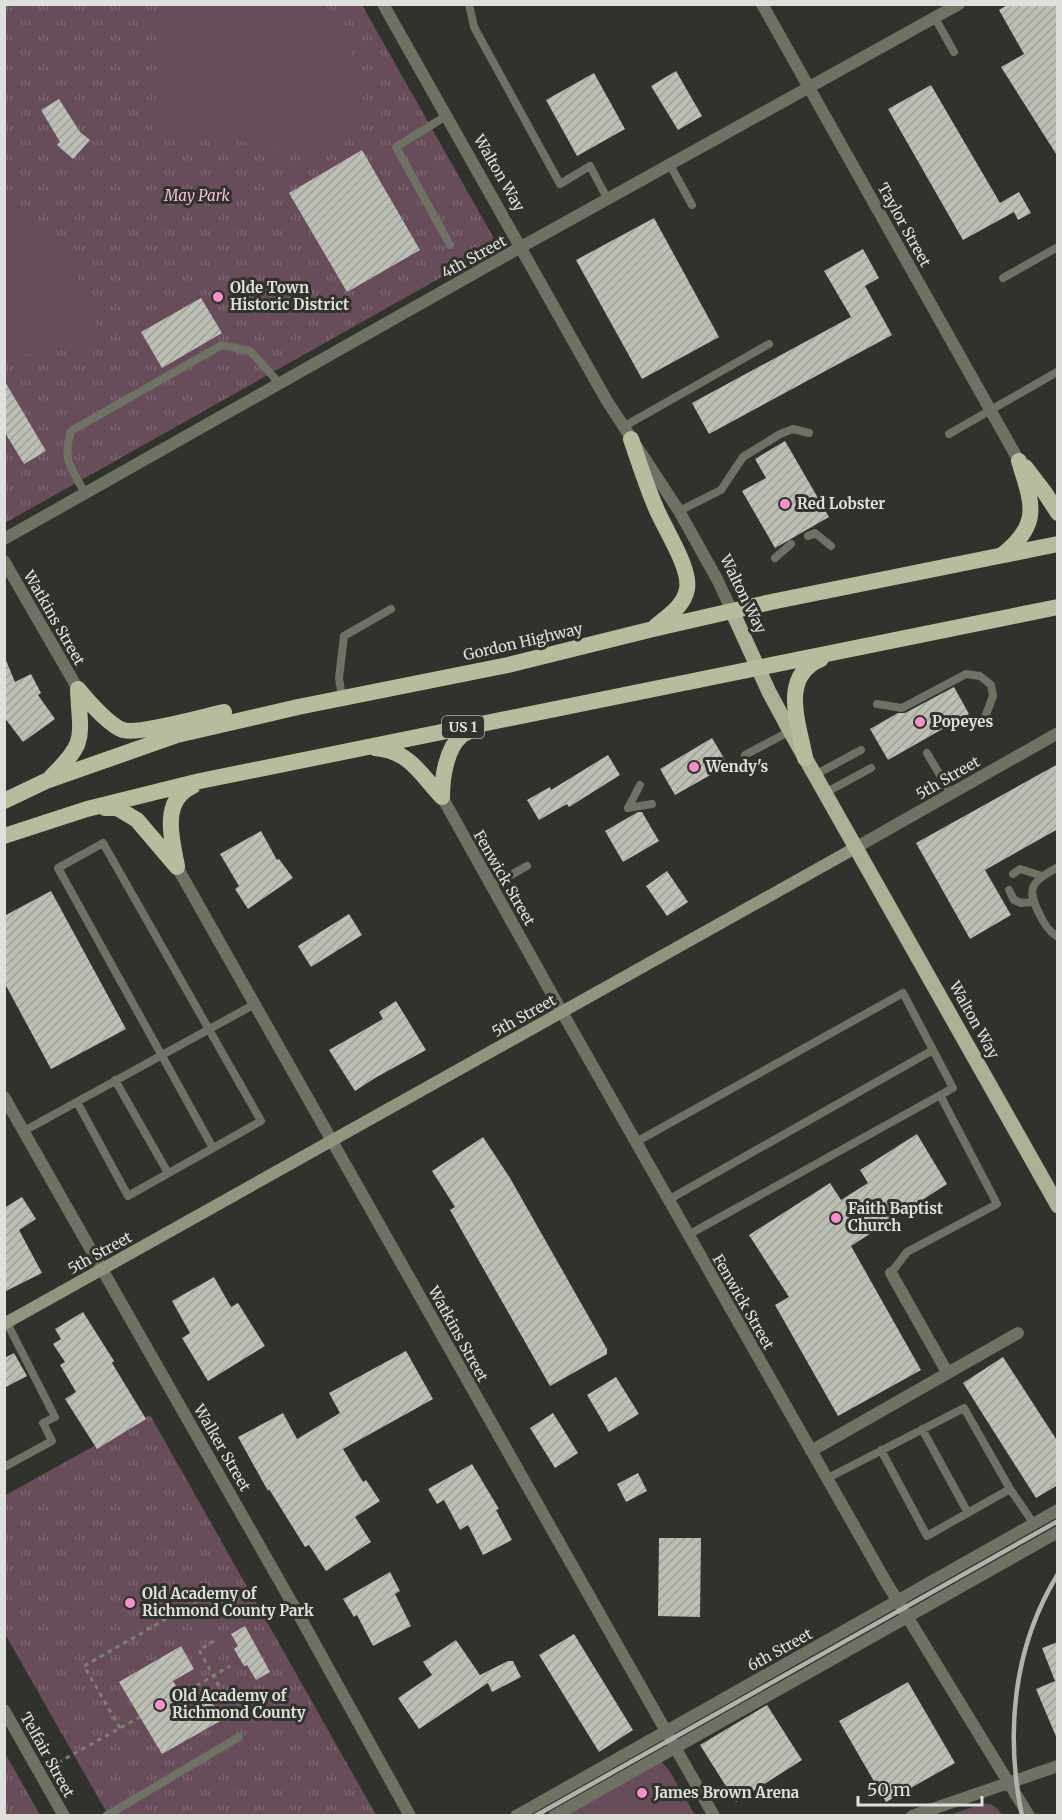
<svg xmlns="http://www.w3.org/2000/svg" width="1062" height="1820" viewBox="0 0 1062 1820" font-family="Merriweather,serif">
  <defs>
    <pattern id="park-tufts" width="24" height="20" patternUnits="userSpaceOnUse" patternTransform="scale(1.5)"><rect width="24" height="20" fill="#674c5a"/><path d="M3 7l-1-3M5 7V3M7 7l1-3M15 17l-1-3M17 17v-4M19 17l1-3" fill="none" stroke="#7c6671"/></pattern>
    <pattern id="building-hatch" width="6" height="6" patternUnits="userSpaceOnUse" patternTransform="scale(1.5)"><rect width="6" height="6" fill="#bdbfb6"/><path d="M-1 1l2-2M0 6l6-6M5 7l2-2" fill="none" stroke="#9ea099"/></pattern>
  </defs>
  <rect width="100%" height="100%" fill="#31322b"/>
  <path fill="url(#park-tufts)" d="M 5,5 L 362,5 L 496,242 L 491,249 L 481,255 L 5,523 Z
    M 150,1415 L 376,1815 L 108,1815 L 5,1634 L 4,1496 Z
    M 4,1753 L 5,1753 L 40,1815 L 5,1815 Z"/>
  <path fill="#674c5a" d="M 10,5 L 35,5 L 16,15 Z
    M 164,5 L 326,5 L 354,58 L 359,109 L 341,152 L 153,132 Z
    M 5,211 L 29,223 L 64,253 L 92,305 L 98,345 L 5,357 Z
    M 661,1761 L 669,1770 L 695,1815 L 561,1816 Z
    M 982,1804 C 993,1803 997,1807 1002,1815 L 950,1815 Z"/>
  <path fill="url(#building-hatch)" d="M 1009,4 L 1058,4 L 1058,157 L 1001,67 L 1024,54 L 999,10 Z
    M 676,71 L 702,116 L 678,130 L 651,86 Z
    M 594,73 L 625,129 L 577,156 L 546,100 Z
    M 931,85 L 1000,203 L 1019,192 L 1031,213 L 1018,220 L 1014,212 L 963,240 L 888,109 Z
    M 59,99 L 80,132 L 90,140 L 73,159 L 57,145 L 60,142 L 41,110 Z
    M 362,150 L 420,250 L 347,292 L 289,193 Z
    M 654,218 L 719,337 L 642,379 L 576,260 Z
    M 863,249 L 879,278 L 865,286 L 892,335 L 709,434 L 692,403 L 851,317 L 824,271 Z
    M 201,298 L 222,333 L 162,368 L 141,332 Z
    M 4,380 L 46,451 L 24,464 L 4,431 Z
    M 785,441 L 829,517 L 775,548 L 742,491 L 766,478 L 755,459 Z
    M 5,658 L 15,682 L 31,674 L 41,693 L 38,695 L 55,719 L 23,742 L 4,717 Z
    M 954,687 L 969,714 L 888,760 L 870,729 L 898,713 L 905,713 Z
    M 712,738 L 728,765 L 675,795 L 660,769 Z
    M 608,755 L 620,775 L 569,807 L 567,804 L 539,820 L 527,800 L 550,787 L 551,790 Z
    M 1058,764 L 1058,829 L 985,870 L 1011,915 L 970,939 L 916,843 Z
    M 638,812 L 642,812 L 659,841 L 623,862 L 605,831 Z
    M 261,831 L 277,860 L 279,859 L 293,878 L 248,909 L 235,889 L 239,886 L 220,854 Z
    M 667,871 L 688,902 L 667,916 L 646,886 Z
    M 51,891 L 126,1029 L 51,1069 L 4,982 L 4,916 Z
    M 349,914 L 362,935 L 311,967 L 298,946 Z
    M 396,1001 L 426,1050 L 375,1078 L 355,1091 L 329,1050 L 383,1019 L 379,1012 Z
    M 917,1134 L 947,1184 L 851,1246 L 921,1370 L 838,1416 L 775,1305 L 789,1297 L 749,1235 L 830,1183 L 841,1200 L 868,1183 L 860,1170 Z
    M 483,1137 L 510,1178 L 607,1349 L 607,1354 L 550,1386 L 450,1210 L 455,1207 L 432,1171 Z
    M 22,1197 L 36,1219 L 19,1230 L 42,1273 L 4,1292 L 4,1208 Z
    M 214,1277 L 231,1307 L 238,1303 L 265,1346 L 208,1381 L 182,1338 L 190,1333 L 172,1301 Z
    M 83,1312 L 114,1361 L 112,1363 L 146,1419 L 97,1449 L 65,1399 L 76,1392 L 60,1365 L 65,1362 L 53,1344 L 61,1339 L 55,1329 Z
    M 406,1351 L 433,1399 L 343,1449 L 363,1482 L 366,1480 L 380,1501 L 355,1517 L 371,1542 L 326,1571 L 309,1545 L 305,1547 L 269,1489 L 268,1491 L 238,1437 L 283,1413 L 297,1439 L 340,1413 L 329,1393 Z
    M 14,1353 L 27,1376 L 4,1388 L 4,1358 Z
    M 1003,1357 L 1058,1442 L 1058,1485 L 1036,1498 L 963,1383 Z
    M 616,1377 L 639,1414 L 609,1432 L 587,1395 Z
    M 553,1413 L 578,1453 L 555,1468 L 530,1428 Z
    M 472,1464 L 499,1509 L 496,1510 L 512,1540 L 483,1555 L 468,1525 L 460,1530 L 444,1500 L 437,1504 L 428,1489 Z
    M 638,1473 L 647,1491 L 626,1502 L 617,1484 Z
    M 659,1538 L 701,1538 L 700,1617 L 658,1616 Z
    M 390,1572 L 400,1591 L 395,1594 L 411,1626 L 373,1646 L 357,1615 L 354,1617 L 343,1599 Z
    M 245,1626 L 270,1672 L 256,1680 L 247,1665 L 244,1666 L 234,1649 L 238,1646 L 231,1634 Z
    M 574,1634 L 633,1730 L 599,1752 L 539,1655 Z
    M 456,1640 L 480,1675 L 508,1661 L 513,1661 L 521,1677 L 492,1692 L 488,1683 L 419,1729 L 398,1698 L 432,1675 L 423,1662 Z
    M 1058,1642 L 1058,1739 L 1057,1739 L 1036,1689 L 1055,1681 L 1042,1648 Z
    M 181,1646 L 194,1669 L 173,1681 L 191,1711 L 210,1699 L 222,1720 L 162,1754 L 119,1682 Z
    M 908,1682 L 955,1763 L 886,1802 L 839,1721 Z
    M 767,1705 L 802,1760 L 736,1802 L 700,1745 Z"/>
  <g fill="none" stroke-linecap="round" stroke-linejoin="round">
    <path stroke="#7c7d77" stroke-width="3" stroke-dasharray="4.5 4.5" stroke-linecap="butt" d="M 214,1641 L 199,1650 L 228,1702 L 243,1694
      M 181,1695 L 230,1666
      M 120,1728 L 84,1666 L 199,1600
      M 50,1767 L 140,1717"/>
    <path stroke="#6f7164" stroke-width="8" d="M 469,4 L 474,27 L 560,184 L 590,166 L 608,200
      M 935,18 L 954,52
      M 446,116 L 396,147 L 450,245
      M 670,165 L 692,205
      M 1003,278 L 1058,247
      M 623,427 L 769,344
      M 949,434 L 1057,372
      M 85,493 C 71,468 62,460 71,431 L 222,345 L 250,351 L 280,384
      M 679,511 L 721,490 L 743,457 L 780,434 L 793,429 L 809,433
      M 808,536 L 815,533 L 831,546
      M 775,558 L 791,544
      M 342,698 L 339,678 L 344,636 L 391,609
      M 877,704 L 902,708 L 966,674 L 980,676 L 991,685 L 993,696 L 984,720
      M 927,753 L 951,794
      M 745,755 L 790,731
      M 815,775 L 861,750
      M 825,793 L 871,768
      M 628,808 L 640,785
      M 628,808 L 652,804
      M 1058,867 C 1032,882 1025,887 1040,915 C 1044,924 1049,932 1058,937
      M 1013,874 L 1020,869 L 1042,876
      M 491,886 L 527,866
      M 1009,890 L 1014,900 L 1021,903 L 1033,902
      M 115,1080 L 168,1173
      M 77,1102 L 128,1196 L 261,1121 L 103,843 L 58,868 L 213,1148
      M 24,1131 L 255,1004
      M 636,1142 L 903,993 L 953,1088 L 688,1235
      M 668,1200 L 933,1050
      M 891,1273 L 907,1252 L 997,1204 L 940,1095
      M 922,1429 L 968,1513
      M 881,1450 L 927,1536 L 1010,1489
      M 4,1467 L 52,1441 L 43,1423 L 55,1417 L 7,1323
      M 826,1479 L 964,1408 L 1010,1489 L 1034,1524
      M 106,1816 L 239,1737"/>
    <path stroke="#6f7164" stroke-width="12" d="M 383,4 L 607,401 L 679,511 L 717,579 L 732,611
      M 762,4 L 1019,461
      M 4,539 L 521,247 L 959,4
      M 4,561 L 78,689
      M 855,848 L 1058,733
      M 177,867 L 714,1816
      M 562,1012 L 886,1582 L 1029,1816
      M 4,1097 L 300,1617 L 410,1816
      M 891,1273 L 947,1372
      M 811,1451 L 1018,1333
      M 516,1816 L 1058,1510
      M 554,1816 L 1058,1532
      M 912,1816 L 1058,1766"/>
    <path stroke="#6f7164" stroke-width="12" d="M 442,797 L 562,1012
      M 4,1710 L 64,1816"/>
    <path stroke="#919580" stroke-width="12" d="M 4,1324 L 855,848"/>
    <path stroke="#acb095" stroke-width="15" d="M 732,611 L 769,692 L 790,731 L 1058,1206"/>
    <path stroke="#b8bc9e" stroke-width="16" d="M 631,439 C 639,462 646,485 656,508 C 664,528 691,568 687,589 C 684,606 668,616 656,626
      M 1025,467 L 1045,493 L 1058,513
      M 1002,555 C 1042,524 1032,503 1019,461
      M 78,689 C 87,700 110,726 123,730 C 138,735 205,716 224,712
      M 375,748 C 410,751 420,774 442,797
      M 805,758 C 799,724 779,676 821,659
      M 51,777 C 88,741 80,738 78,689
      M 442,797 C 442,779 446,749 461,736 C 464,733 470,731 474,729
      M 4,801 L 46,781 L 177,735 L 298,707 L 508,665 L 653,629 L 771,602 L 1058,544
      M 105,808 L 117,808 L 137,820 L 177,867
      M 4,836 L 87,809 L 200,781 L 1058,607
      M 177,866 C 173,845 163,810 182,793 C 185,790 191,787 194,785"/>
    <path stroke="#b2b3ad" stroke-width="4.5" d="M 535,1816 L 1058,1521
      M 1022,1816 C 1005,1733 1013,1647 1058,1574"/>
  </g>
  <g fill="#f890cb" stroke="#31322b" stroke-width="2">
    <circle cx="218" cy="297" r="6"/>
    <circle cx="785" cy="504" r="6"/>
    <circle cx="920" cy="722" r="6"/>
    <circle cx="694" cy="767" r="6"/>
    <circle cx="836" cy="1218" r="6"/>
    <circle cx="130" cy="1603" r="6"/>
    <circle cx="160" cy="1705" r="6"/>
    <circle cx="642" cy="1793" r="6"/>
  </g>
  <g text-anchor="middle" stroke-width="6" stroke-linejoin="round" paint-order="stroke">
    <rect fill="#31322b" stroke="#abaca6" stroke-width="1.5" x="442" y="716" width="42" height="22" rx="4.5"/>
    <g font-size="14" font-weight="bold" fill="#dfe0db">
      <text x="463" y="732">US 1</text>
    </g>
    <g font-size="15" fill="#dfe0db" stroke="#31322b">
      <text transform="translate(499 173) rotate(60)" y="5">Walton Way</text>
      <text transform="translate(904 225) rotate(61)" y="5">Taylor Street</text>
      <text transform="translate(474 257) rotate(-29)" y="5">4th Street</text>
      <text transform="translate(743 594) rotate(64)" y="5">Walton Way</text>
      <text transform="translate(54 618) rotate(60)" y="5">Watkins Street</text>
      <text transform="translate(523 642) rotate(-13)" y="5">Gordon Highway</text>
      <text transform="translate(948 778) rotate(-30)" y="5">5th Street</text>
      <text transform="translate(504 878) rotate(60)" y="5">Fenwick Street</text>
      <text transform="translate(524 1016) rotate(-29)" y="5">5th Street</text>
      <text transform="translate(974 1020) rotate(61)" y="5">Walton Way</text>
      <text transform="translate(100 1253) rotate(-29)" y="5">5th Street</text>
      <text transform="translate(743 1302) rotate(60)" y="5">Fenwick Street</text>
      <text transform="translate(458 1334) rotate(61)" y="5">Watkins Street</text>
      <text transform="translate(222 1448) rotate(60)" y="5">Walker Street</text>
      <text transform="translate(780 1650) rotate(-29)" y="5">6th Street</text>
      <text transform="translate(47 1755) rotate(61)" y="5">Telfair Street</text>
    </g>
    <g font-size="15" font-style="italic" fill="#f8bfdd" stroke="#31322b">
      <text x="197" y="201">May Park</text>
    </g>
    <g font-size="15" font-weight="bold" fill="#dfe0db" stroke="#31322b" text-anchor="start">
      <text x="230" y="293">Olde Town<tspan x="230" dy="17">Historic District</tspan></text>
      <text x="797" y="509">Red Lobster</text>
      <text x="932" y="727">Popeyes</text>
      <text x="706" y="772">Wendy's</text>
      <text x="848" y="1214">Faith Baptist<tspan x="848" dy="17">Church</tspan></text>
      <text x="142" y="1599">Old Academy of<tspan x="142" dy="17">Richmond County Park</tspan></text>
      <text x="172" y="1701">Old Academy of<tspan x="172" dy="17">Richmond County</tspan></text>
      <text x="654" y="1798">James Brown Arena</text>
    </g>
  </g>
  <rect width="1062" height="1820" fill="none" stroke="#dfe0db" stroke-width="12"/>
  <path d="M858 1796v9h124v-9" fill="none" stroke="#dfe0db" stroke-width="3"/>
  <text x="867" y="1796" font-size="18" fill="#dfe0db" stroke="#31322b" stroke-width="4.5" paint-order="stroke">50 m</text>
</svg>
